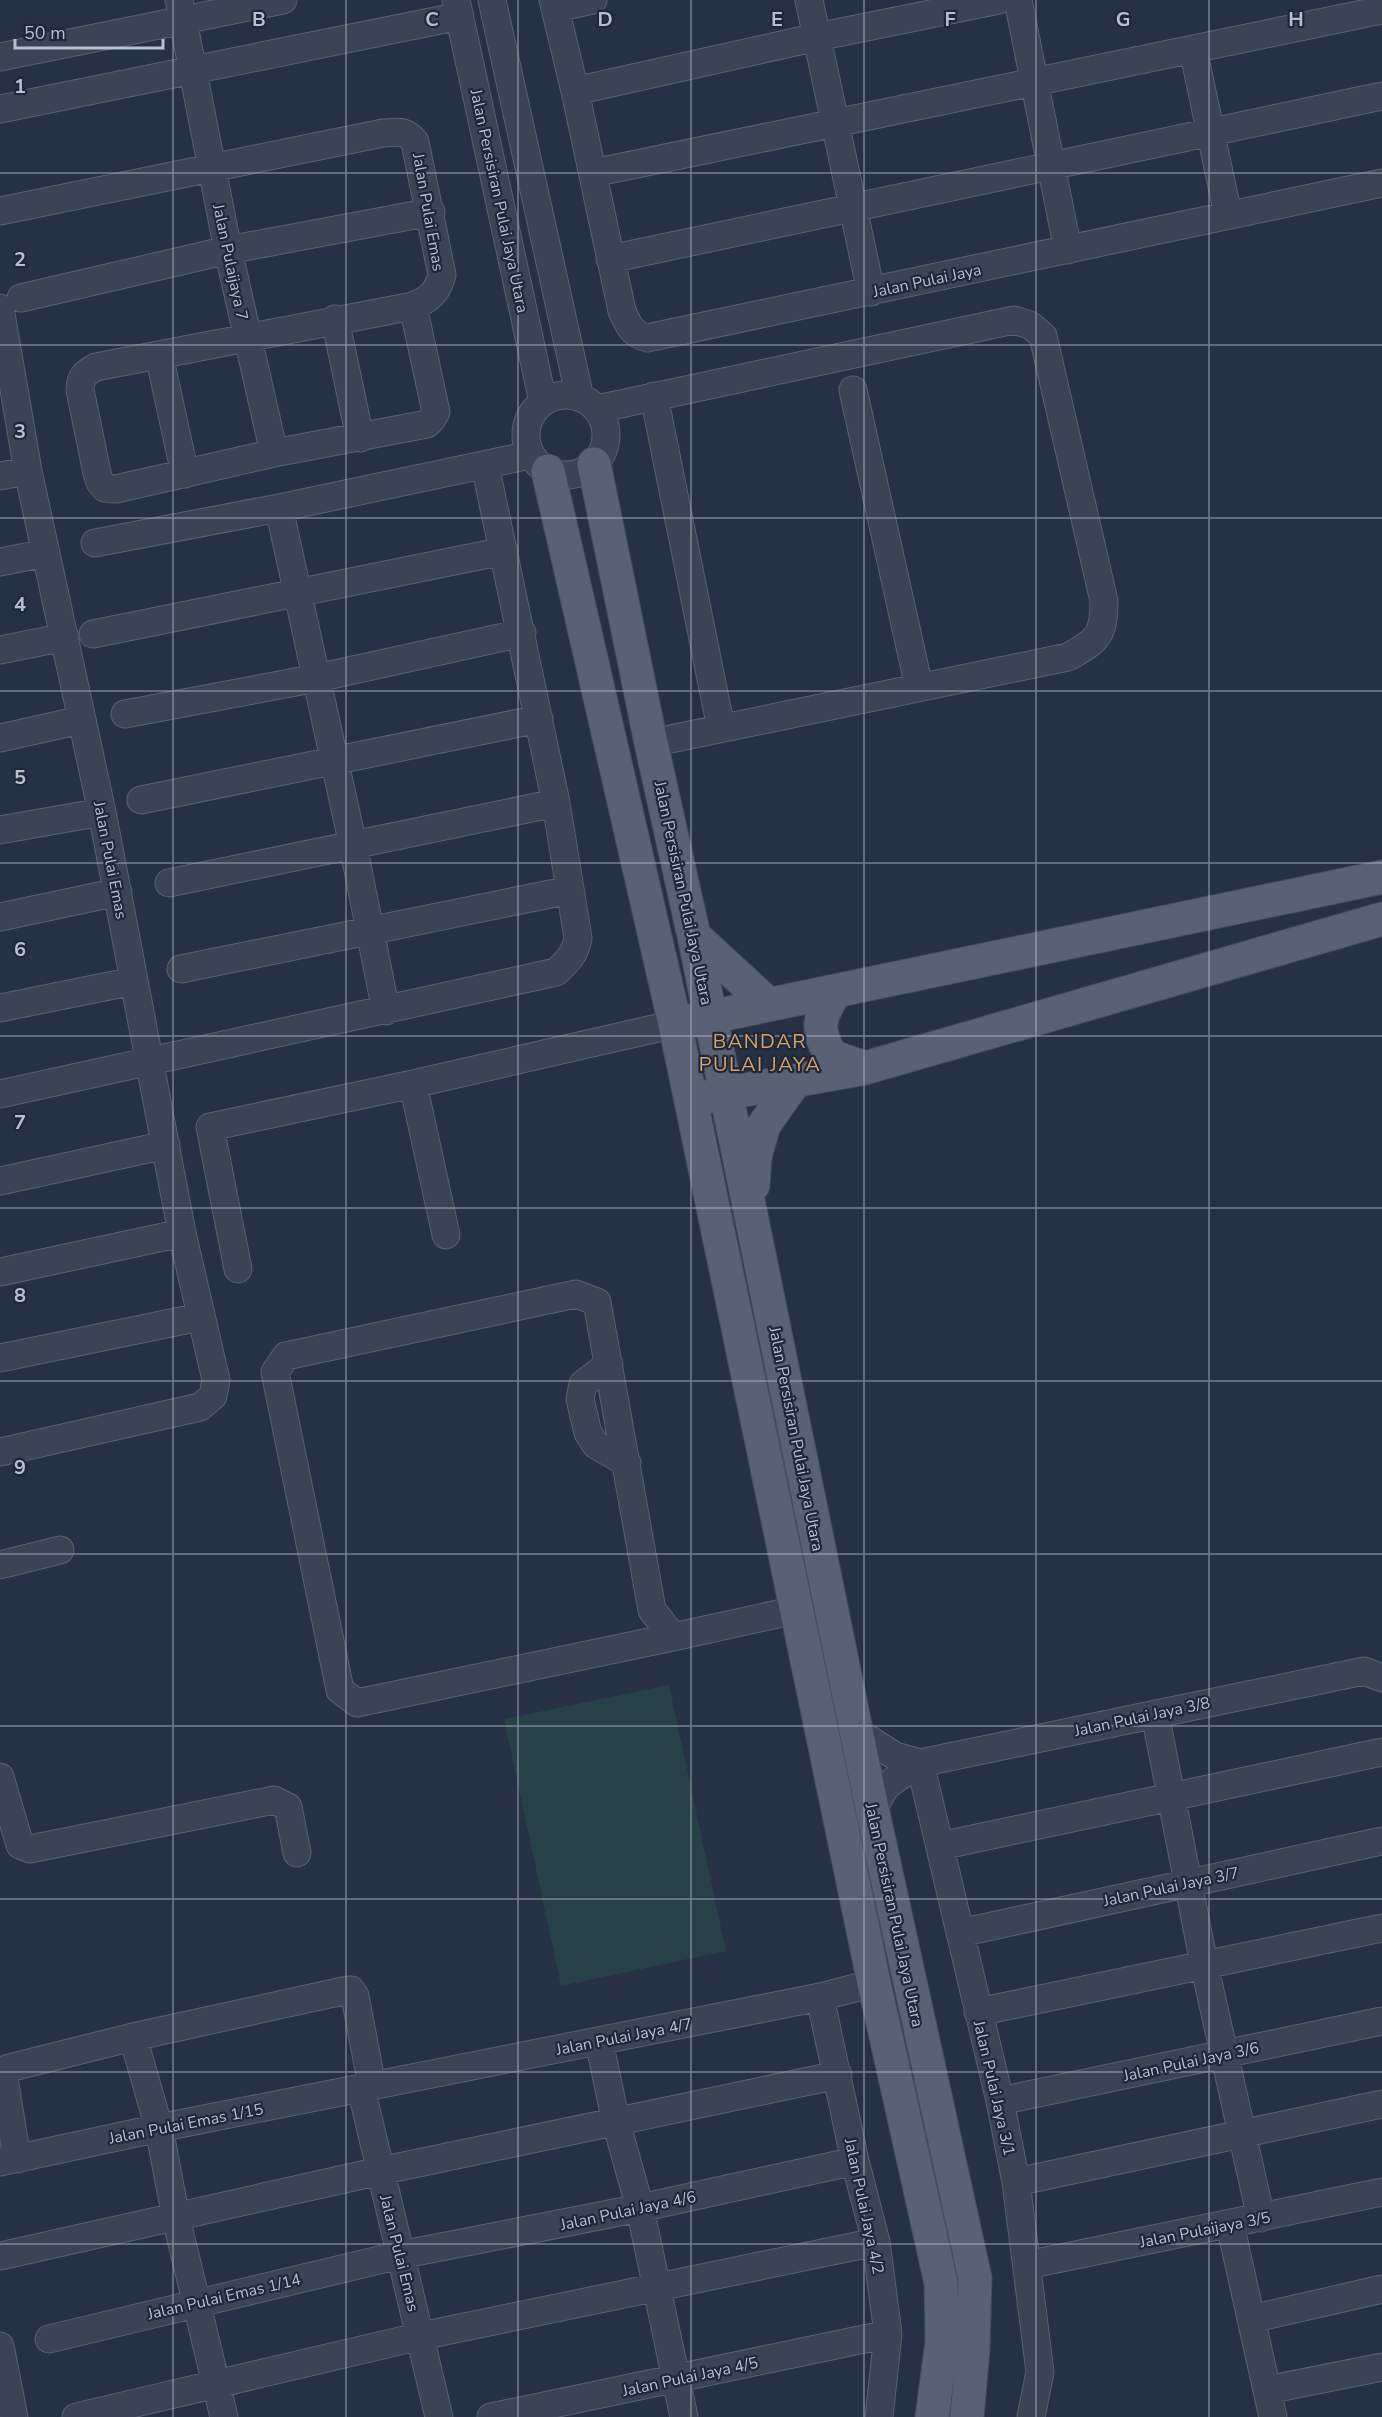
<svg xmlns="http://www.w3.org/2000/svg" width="1382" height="2417" viewBox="0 0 1382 2417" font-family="'Nunito Sans',sans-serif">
  <rect width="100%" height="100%" fill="#263145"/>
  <path fill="#284146" d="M 669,1685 L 726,1951 L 561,1986 L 504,1719 Z"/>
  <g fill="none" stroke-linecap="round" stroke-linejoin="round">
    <defs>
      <path id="minor" d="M 179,0 L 228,250 L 274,453
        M 456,0 L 543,402
        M 492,0 L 580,398
        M 553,0 L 575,91 L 622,311 C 629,326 631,333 647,338 L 1382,183
        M 809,0 L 871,292
        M 1018,0 L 1068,250
        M 555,8 L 593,0
        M 1193,49 L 1228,215
        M 0,57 L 283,0
        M 575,91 L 817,37 L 999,0
        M 0,109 L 460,16
        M 593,173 L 1382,10
        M 0,211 L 383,133 C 398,132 406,130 415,142 L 442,275 C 437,293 430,299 413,306 L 96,367 C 85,373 80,377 80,390 L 97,473 L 100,482 L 105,488 L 116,489 L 274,453 L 427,424 L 432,419 L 436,412 L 413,306
        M 610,259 L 1382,96
        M 21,298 L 228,250 L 431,212
        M 0,308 L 28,471 L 102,812 L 182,1233 L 216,1380 L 213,1396 L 200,1407 L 0,1452
        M 335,319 L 360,438
        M 159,355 L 185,474
        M 853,390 L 919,687
        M526 435a40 40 0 1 1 80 0a40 40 0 1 1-80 0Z
        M 654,396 L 721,728
        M 597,409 L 1014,320 L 1030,325 L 1043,336 L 1104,601 C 1104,636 1098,640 1068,657 L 651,743
        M 0,476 L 28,471
        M 279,508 L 353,845 L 386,1011
        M 95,543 L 279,508 L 530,455
        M 0,562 L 46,553
        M 93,634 L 504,551
        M 0,650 L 65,637
        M 125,714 L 317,678 L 522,633
        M 0,738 L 81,720
        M 141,800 L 539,719
        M 0,830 L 102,812
        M 169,883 L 556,803
        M 0,917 L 118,892
        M 181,969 L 570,890
        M 0,1008 L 134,981
        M 413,1084 L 446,1235
        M 0,1094 L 556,972 C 568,961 575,954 578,938 L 556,803 L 485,465
        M 0,1181 L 166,1145
        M 238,1269 L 210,1127 L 413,1084 L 675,1024
        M 0,1272 L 182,1233
        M 0,1358 L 200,1317
        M 609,1364 L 583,1384 L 580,1399 L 588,1433 L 596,1445 L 627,1463
        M 0,1565 L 60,1550
        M 673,1637 L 357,1703 L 340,1690 L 275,1372 L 286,1356 L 576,1294 L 597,1302 L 652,1610 L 673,1637 L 796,1610
        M 1155,1714 L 1204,1964 L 1261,2218
        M 856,1731 L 895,1756 L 920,1763
        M 920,1763 L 1000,2101 L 1016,2182 L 1040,2372 L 1031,2417
        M 0,1777 L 20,1845 L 30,1849 L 274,1800 L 288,1807 L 297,1853
        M 873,1813 C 885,1778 893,1783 920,1763 L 1364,1671 L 1382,1678
        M 940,1846 L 1382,1752
        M 960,1933 L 1382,1841
        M 820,1997 L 855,2161 L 876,2242 L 888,2334 L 879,2417
        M 978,2012 L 1382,1928
        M 133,2037 L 159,2128 L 176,2218 L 224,2417
        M 599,2041 L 616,2122 L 640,2208 L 684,2417
        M 361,2088 L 439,2417
        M 1000,2101 L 1382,2021
        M 17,2159 L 4,2078 L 4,2071 L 9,2068 L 133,2037 L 343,1991 L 351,1990 L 355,1996 L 372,2086
        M 0,2162 L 159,2128 L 820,1997 L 874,1983
        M 1016,2182 L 1382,2104
        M 1230,2224 L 1273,2417
        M 0,2256 L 380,2171 L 838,2075
        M 1027,2265 L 1382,2192
        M 1251,2319 L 1382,2289
        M 49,2339 L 400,2255 L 640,2208 L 855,2161
        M 0,2346 L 14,2417
        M 1267,2390 L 1382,2367
        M 76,2417 L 421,2336 L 876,2242
        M 491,2417 L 888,2334"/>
      <path id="major" d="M 594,464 L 651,743 L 694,936 L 873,1813 L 975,2278 L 973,2349 L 967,2417
        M 548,471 L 675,1024 L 874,1983 L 941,2283 L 942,2342 L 932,2417
        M 694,936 L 768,1004
        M 835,991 C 819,1019 815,1027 831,1056 L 865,1068
        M 691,1021 L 1382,877
        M 706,1097 L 865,1068 L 1382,919
        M 753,1185 L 755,1156 L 764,1125 L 795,1081"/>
    </defs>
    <use href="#minor" stroke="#596172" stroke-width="29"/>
    <use href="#major" stroke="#444c5e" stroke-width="35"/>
    <use href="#minor" stroke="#3b4455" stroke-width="27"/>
    <use href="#major" stroke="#596274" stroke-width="33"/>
  </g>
  <path fill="none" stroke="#b8bfce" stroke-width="1.5" stroke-opacity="0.55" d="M 173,0 L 173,2417M 346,0 L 346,2417M 518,0 L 518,2417M 691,0 L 691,2417M 864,0 L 864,2417M 1036,0 L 1036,2417M 1209,0 L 1209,2417M 0,173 L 1382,173M 0,345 L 1382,345M 0,518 L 1382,518M 0,691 L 1382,691M 0,863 L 1382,863M 0,1036 L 1382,1036M 0,1208 L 1382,1208M 0,1381 L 1382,1381M 0,1554 L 1382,1554M 0,1726 L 1382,1726M 0,1899 L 1382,1899M 0,2072 L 1382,2072M 0,2244 L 1382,2244"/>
  <g text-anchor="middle" stroke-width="4.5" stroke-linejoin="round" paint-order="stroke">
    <g font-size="16" fill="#b8bfce" stroke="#1f283a">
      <text transform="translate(500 201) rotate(78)" y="6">Jalan Persisiran Pulai Jaya Utara</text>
      <text transform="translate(429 212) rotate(80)" y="6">Jalan Pulai Emas</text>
      <text transform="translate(231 262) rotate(78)" y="6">Jalan Pulaijaya 7</text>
      <text transform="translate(927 280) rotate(-12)" y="6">Jalan Pulai Jaya</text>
      <text transform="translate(111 860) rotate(79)" y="6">Jalan Pulai Emas</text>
      <text transform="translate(684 893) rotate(78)" y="6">Jalan Persisiran Pulai Jaya Utara</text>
      <text transform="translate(797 1439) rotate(79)" y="6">Jalan Persisiran Pulai Jaya Utara</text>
      <text transform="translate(1142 1716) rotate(-12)" y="6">Jalan Pulai Jaya 3/8</text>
      <text transform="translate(1171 1886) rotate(-12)" y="6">Jalan Pulai Jaya 3/7</text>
      <text transform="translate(895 1915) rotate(78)" y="6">Jalan Persisiran Pulai Jaya Utara</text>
      <text transform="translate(624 2036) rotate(-11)" y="6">Jalan Pulai Jaya 4/7</text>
      <text transform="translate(1191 2061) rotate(-12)" y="6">Jalan Pulai Jaya 3/6</text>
      <text transform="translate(995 2088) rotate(77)" y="6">Jalan Pulai Jaya 3/1</text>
      <text transform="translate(186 2123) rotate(-11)" y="6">Jalan Pulai Emas 1/15</text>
      <text transform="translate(865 2206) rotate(78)" y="6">Jalan Pulai Jaya 4/2</text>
      <text transform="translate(628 2210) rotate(-12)" y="6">Jalan Pulai Jaya 4/6</text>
      <text transform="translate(1205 2229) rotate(-11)" y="6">Jalan Pulaijaya 3/5</text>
      <text transform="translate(400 2253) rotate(76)" y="6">Jalan Pulai Emas</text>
      <text transform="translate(224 2296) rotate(-13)" y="6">Jalan Pulai Emas 1/14</text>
      <text transform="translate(690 2376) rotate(-12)" y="6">Jalan Pulai Jaya 4/5</text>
    </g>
    <g font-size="20" letter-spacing="1.5" fill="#dca165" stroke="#1f283a">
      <text x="760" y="1048">BANDAR<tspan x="760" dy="23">PULAI JAYA</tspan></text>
    </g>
  </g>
  <g font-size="20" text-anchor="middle" font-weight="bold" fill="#b8bfce" stroke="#1f283a" stroke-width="4.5" stroke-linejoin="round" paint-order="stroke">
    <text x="259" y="26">B</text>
    <text x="432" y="26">C</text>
    <text x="605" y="26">D</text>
    <text x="777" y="26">E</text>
    <text x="950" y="26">F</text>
    <text x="1123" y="26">G</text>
    <text x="1296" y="26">H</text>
    <text x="20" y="93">1</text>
    <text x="20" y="266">2</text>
    <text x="20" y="438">3</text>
    <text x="20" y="611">4</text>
    <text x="20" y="784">5</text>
    <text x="20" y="956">6</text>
    <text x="20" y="1129">7</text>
    <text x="20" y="1302">8</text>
    <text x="20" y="1474">9</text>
  </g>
  <path d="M15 39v9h148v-9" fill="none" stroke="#b8bfce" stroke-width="3"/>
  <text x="24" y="39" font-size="18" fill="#b8bfce" stroke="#1f283a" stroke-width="4.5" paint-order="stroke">50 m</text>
</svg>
